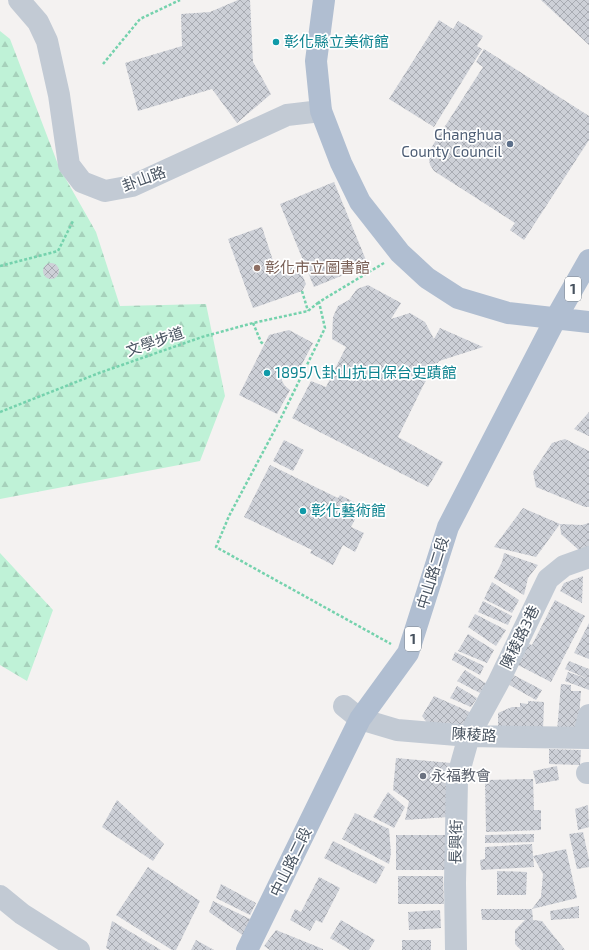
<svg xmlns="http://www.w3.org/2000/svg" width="589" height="950" viewBox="0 0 589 950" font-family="'Exo 2','Noto Sans TC',sans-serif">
  <defs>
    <pattern id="forest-firs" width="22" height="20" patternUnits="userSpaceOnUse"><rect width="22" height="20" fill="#bff2d7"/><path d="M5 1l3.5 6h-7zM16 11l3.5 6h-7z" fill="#a6d1bb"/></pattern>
    <pattern id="building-cross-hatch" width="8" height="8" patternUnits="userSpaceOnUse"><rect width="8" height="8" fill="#cdd0d7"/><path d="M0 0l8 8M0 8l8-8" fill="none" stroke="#a8abb2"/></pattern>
  </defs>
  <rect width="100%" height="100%" fill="#f4f2f1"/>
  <path fill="url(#forest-firs)" d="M 0,31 L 10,39 L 59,167 L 96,232 L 120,306 L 206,304 L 225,396 L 200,461 L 0,499 Z
    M 0,553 L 53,610 L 27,681 L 0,665 Z"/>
  <path fill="url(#building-cross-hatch)" d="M 238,0 L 250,0 L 253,62 L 271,94 L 237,123 L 212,89 L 138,111 L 125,63 L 182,46 L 181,14 L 210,12 Z
    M 541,0 L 589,0 L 589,45 Z
    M 439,20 L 453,29 L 458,21 L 483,36 L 477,46 L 482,49 L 434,127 L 389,99 Z
    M 484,49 L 589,116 L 589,140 L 524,240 L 510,230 L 515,223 L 434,171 L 430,165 L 429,159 L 431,148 L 483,67 L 476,62 Z
    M 334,182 L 368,265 L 314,287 L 280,204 Z
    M 262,227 L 276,270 L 298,265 L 306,284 L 302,291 L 253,308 L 228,239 Z
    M43 271a8 8 0 1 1 16 0a8 8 0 1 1-16 0Z
    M 368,285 L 401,303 L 391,319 L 410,313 L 425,322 L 434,339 L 440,328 L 483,347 L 439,361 L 424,384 L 398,437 L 443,462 L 428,487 L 292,418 L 311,381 L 326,387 L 346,347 L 332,339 L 333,317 L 338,306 L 349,300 L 357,289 Z
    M 289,330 L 313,343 L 300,368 L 296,367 L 289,369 L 282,376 L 282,381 L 285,386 L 290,390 L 277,414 L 239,395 L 269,335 Z
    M 589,412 L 589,436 L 574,429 Z
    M 565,439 L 589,451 L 589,507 L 585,507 L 536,487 L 533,472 L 552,443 Z
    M 284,440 L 304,450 L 293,471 L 273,461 Z
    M 270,465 L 338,498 L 340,495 L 362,506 L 351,527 L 364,533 L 355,552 L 343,545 L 333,565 L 310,553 L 312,550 L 244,517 Z
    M 523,508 L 560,524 L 536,557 L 494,547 Z
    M 589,523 L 589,550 L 581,552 L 561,534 L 560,524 L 582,525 Z
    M 504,553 L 538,565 L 528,578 L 524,595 L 494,578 L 502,562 Z
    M 583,576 L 582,603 L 560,591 L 564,583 Z
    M 492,582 L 519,600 L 512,613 L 484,599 Z
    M 555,600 L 585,616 L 551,682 L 516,664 L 527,643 L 532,645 Z
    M 483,601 L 512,616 L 508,625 L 478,612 Z
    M 475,614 L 506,630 L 496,646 L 468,627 Z
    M 589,623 L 589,659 L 574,653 Z
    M 468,634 L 494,650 L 487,663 L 458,651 Z
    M 455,652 L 484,666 L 480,675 L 452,660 Z
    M 569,661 L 589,669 L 589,690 L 565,681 L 568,672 L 588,679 L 565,669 Z
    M 465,670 L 487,684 L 480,693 L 457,681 Z
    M 508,672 L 542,690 L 536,700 L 502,681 Z
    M 561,684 L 571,685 L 571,691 L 581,691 L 578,730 L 557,731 Z
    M 457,686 L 477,698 L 471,707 L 450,698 Z
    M 434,696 L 472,713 L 463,730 L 431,728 L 422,716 Z
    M 528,701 L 544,702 L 543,731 L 498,729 L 498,713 L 512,707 L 520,707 L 520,703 L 528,704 Z
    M 549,749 L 581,750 L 580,765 L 549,764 Z
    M 396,758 L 451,763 L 449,817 L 405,820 L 409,801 L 393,790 Z
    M 557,766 L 559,780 L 536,784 L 533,771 Z
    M 533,779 L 534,810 L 541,810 L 541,830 L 486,832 L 485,780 Z
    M 388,792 L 405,807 L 394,828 L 373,817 Z
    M 117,800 L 164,844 L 153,861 L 102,827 Z
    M 588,805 L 589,827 L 578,830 L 575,809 Z
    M 355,813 L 389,829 L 391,853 L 389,864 L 342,839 Z
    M 583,832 L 589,860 L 589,867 L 577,869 L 569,834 Z
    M 534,834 L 534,842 L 485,843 L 485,835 Z
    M 396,835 L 448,835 L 448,870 L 396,870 Z
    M 333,841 L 385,867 L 376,884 L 324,858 Z
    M 532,844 L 534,867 L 481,870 L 480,860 L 485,859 L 485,847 Z
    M 566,849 L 577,898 L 532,909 L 541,897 L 543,874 L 533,856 Z
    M 148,867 L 200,901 L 176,950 L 172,950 L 116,915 Z
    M 497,871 L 527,872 L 526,895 L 497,895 Z
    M 398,876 L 443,876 L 444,904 L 398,904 Z
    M 319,877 L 340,888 L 322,923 L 316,920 L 310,931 L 290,920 L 295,909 L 301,912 Z
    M 221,884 L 256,903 L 250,915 L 216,898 Z
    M 213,901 L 252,920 L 244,936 L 209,912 Z
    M 579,906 L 579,918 L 551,920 L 550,911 Z
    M 481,909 L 532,909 L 533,920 L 542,921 L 565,950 L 521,950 L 515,944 L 515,930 L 525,920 L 482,920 Z
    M 440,910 L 441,928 L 409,930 L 408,912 Z
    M 341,920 L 375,940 L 369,950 L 350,950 L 330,938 Z
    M 112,921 L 161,950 L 110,950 L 106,948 Z
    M 276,930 L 323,949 L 323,950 L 270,950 L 264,946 Z
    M 196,940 L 214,950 L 191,950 Z
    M 402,940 L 431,940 L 431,950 L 402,950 Z"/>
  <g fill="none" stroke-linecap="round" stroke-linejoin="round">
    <path stroke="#75d2ad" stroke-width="2.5" stroke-dasharray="3 2" stroke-linecap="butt" d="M 103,64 L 140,19 L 180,0
      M 384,263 L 319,302 L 325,328 L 280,420 L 229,516 L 216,547 L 391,644
      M 0,266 L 58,251 L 73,221
      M 302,291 L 308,311
      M 253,323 L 261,342 L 264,345
      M 0,412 L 99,373 L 202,337 L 253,323 L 308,311 L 319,302"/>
    <path stroke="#c2cad4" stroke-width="22" d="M 19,0 L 38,22 L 47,41 L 59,95 L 69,165 L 82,182 L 105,191 L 132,186 L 287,115 L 321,111
      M 344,706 L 360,719 L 397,730 L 469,736 L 589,738
      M 583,738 L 589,715
      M 587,773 L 589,773
      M 0,896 L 22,914 L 79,950
      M 456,950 L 455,883 L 457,779 L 469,736 L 498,683 L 548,579 L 564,566 L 589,557"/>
    <path stroke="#b0bed1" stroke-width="22" d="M 324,0 L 316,61 L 321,111 L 341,163 L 360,202 L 400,253 L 427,278 L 458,298 L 508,313 L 589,322
      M 247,950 L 360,719 L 408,653 L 448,527 L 556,318 L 589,260"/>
  </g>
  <g fill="#0f9aa8" stroke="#fff" stroke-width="1.5">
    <circle cx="276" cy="42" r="4"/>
    <circle cx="267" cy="373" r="4"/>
    <circle cx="303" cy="511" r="4"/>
  </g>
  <circle fill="#5c6f8a" stroke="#fff" stroke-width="1.5" cx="510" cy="144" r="4"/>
  <circle fill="#8d6e63" stroke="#fff" stroke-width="1.5" cx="257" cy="268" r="4"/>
  <circle fill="#6b7280" stroke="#fff" stroke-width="1.5" cx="423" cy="776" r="4"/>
  <g text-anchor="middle" stroke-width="3.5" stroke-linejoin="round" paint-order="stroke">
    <g fill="#fff" stroke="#7f8790" stroke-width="1">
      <rect x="565" y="277" width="16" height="24" rx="3"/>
      <rect x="405" y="627" width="16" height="24" rx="3"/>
    </g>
    <g font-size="14" font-weight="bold" fill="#485360">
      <text x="573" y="294">1</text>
      <text x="413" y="644">1</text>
    </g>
    <g font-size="15" fill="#0d838f" stroke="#fff" text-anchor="start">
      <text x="284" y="47">彰化縣立美術館</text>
      <text x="275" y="378">1895八卦山抗日保台史蹟館</text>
      <text x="311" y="516">彰化藝術館</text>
    </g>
    <g font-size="15" fill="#4e5e75" stroke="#fff" text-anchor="end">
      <text x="502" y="140">Changhua<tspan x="502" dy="17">County Council</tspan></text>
    </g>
    <g font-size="15" fill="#485360" stroke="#fff">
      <text transform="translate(144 179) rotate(-20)" y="5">卦山路</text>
      <text transform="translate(155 342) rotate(-19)" y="5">文學步道</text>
      <text transform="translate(433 573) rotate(-73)" y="5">中山路二段</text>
      <text transform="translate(520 637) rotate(-64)" y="5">陳稜路3巷</text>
      <text transform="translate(474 735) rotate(3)" y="5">陳稜路</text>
      <text transform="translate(456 842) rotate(-89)" y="5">長興街</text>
      <text transform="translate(291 862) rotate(-64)" y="5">中山路二段</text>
    </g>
    <g font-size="15" fill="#785e54" stroke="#fff" text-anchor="start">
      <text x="265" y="273">彰化市立圖書館</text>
    </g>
    <g font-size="15" fill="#5b616d" stroke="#fff" text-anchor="start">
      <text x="431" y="781">永福教會</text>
    </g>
  </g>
</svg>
